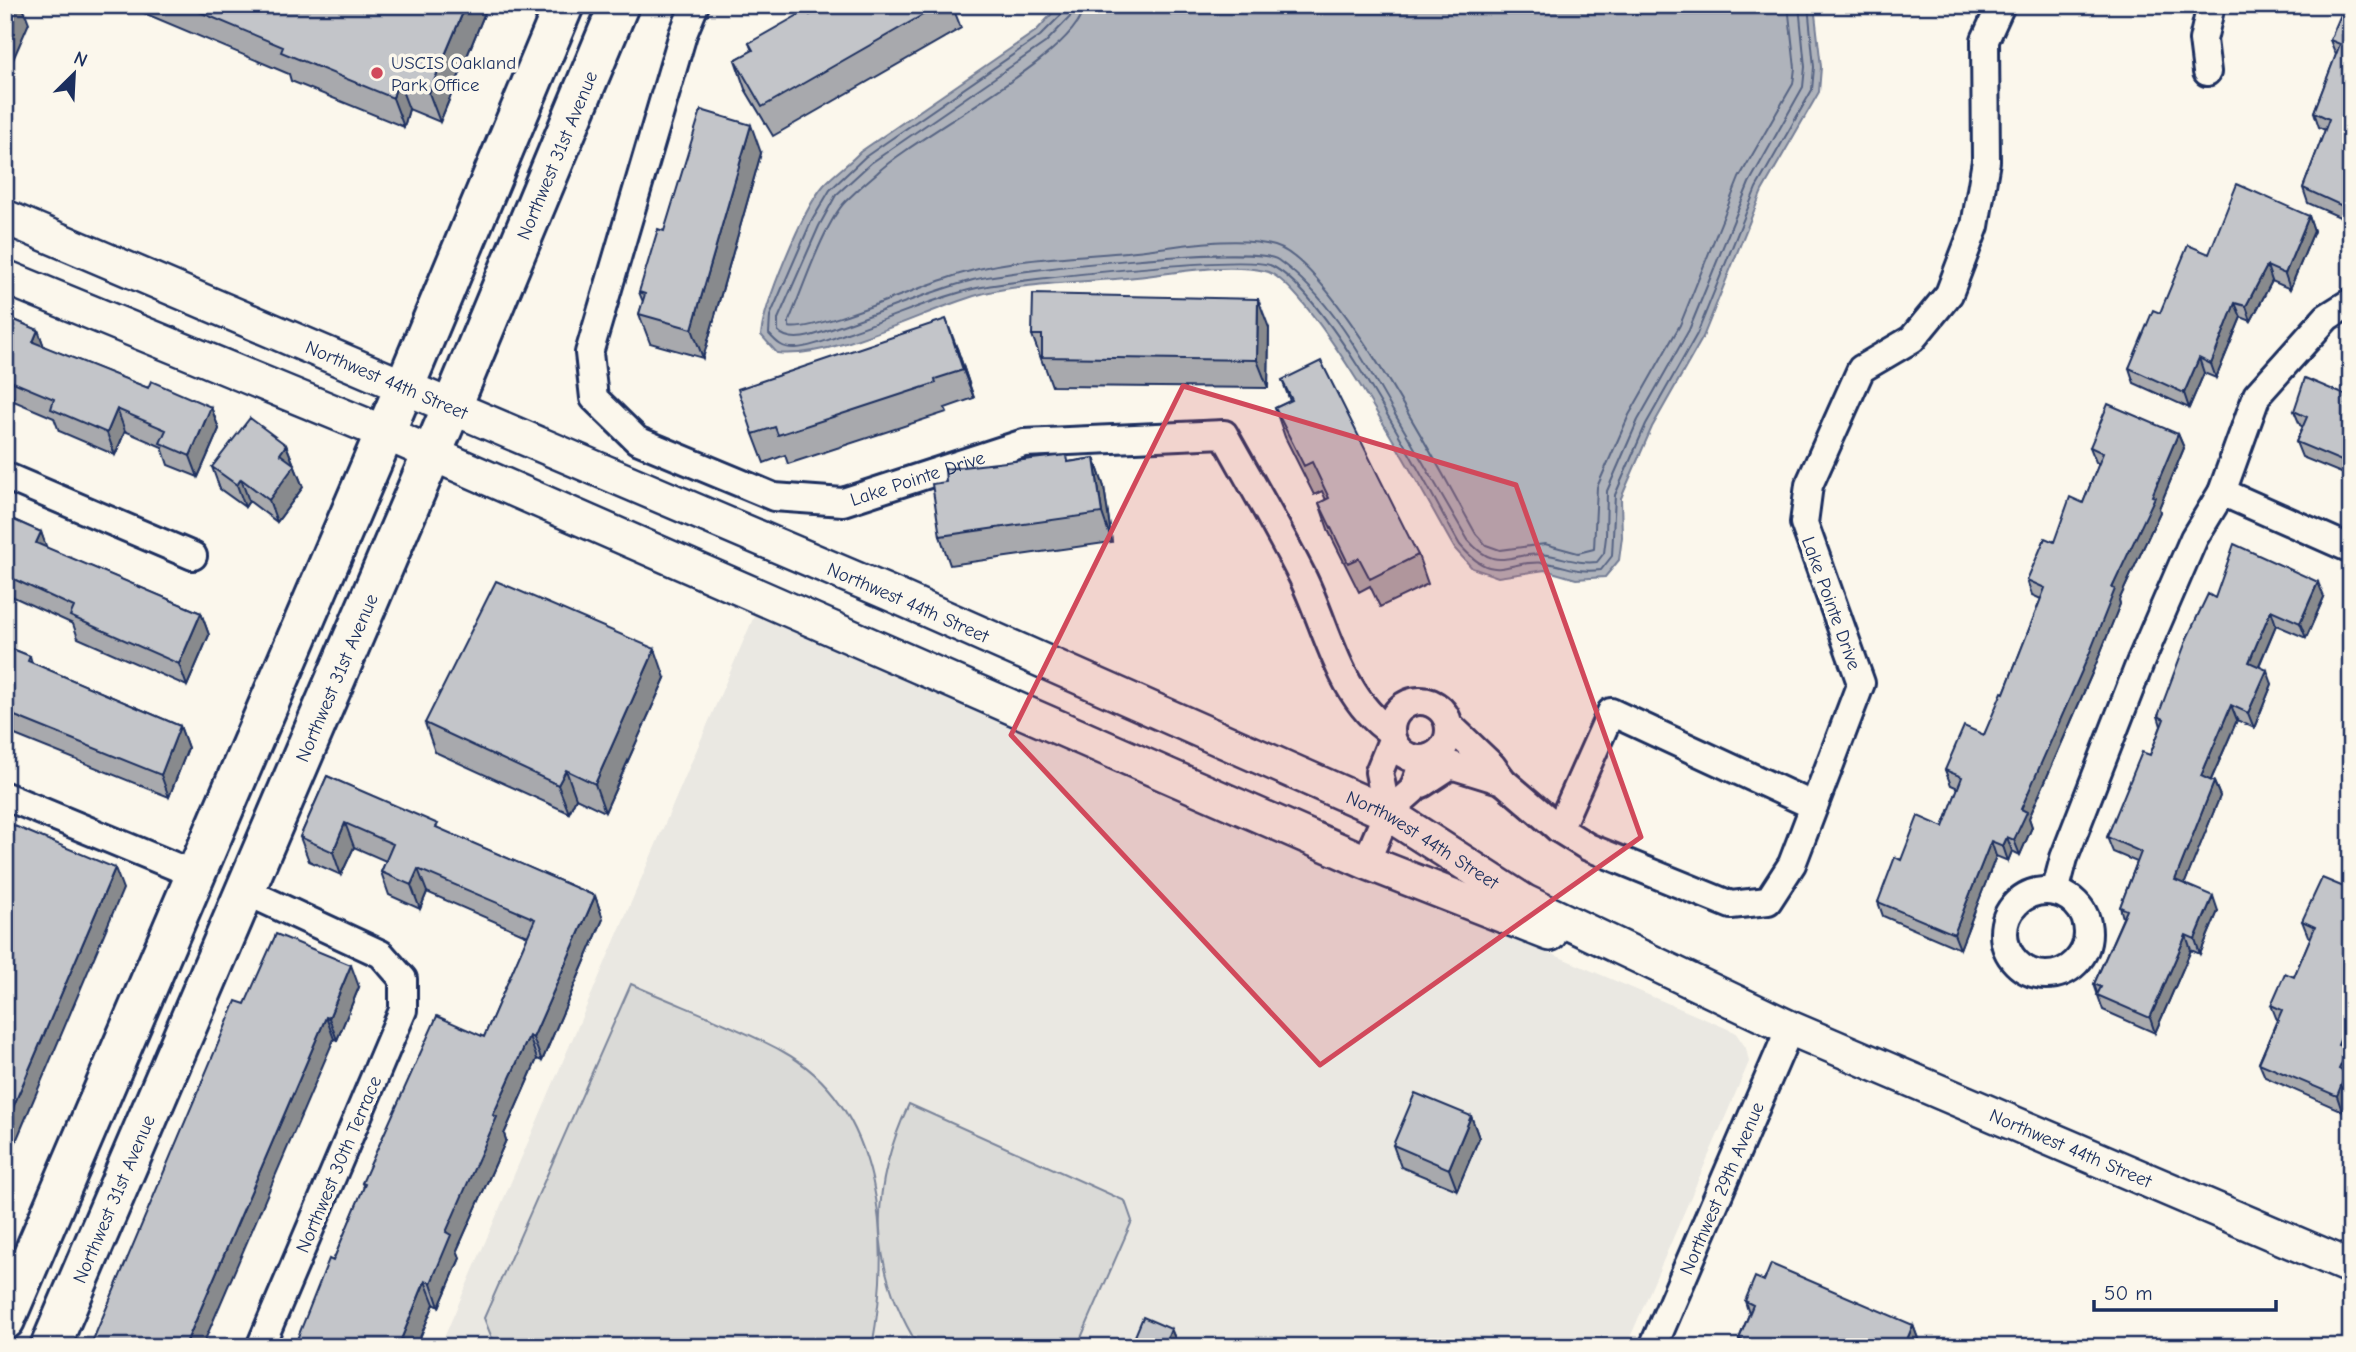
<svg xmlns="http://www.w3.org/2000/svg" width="2356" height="1352" viewBox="0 0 2356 1352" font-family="'Comic Neue',sans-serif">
  <rect width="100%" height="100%" fill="#fbf7ec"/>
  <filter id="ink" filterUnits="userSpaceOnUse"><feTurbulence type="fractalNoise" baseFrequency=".0143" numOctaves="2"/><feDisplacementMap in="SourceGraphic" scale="14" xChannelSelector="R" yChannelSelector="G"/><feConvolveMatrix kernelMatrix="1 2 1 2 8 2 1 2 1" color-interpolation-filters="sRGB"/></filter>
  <g filter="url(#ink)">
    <path fill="#eae8e2" d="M 755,614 L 1735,1032 L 1746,1048 L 1749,1062 L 1626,1347 L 440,1347 Z"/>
    <path fill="#dadad7" stroke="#7a849a" stroke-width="2" d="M 631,984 C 680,1006 734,1025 782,1051 C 885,1108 891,1244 872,1347 L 511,1347 L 492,1338 L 484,1318 Z
      M 909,1104 L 1125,1201 L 1132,1221 L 1077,1347 L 919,1347 C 868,1266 869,1189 909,1104 Z"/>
    <path fill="#afb3bb" stroke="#747e96" stroke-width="2" d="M 1060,5 L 1814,5 L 1821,67 L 1819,92 L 1762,191 L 1703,337 L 1652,427 L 1621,498 L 1622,537 L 1619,560 L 1605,577 L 1576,579 L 1545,570 L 1498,577 L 1472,568 L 1455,549 C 1427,501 1311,281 1265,271 C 1222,262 1171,274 1127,278 C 1083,282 1016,283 974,296 C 919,313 832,359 777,353 L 761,335 C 764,304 803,209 824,185 C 835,173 849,164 860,152 L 1036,31 Z"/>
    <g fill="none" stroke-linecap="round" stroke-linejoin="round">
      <path stroke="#566483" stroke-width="2" d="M 1065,5 L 1063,13 L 1040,36 L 865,157 L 830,190 L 811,222 L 770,316 L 769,334 C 777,343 783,349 796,348 C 812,347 831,339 847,333 C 889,319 933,298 977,288 C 1014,280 1247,253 1272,266 C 1331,296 1424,482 1460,545 C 1496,587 1506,558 1546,563 C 1569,566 1575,573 1601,570 L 1612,556 L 1615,495 L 1646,424 L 1697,334 L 1756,188 L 1812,90 L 1814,67 L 1808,5
        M 1073,5 L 1070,17 L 1045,43 L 871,163 L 836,195 L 819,226 L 778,319 L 778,331 C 792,346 820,333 837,327 C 882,312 927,292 973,280 C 1011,270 1255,243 1278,260 C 1330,297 1362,357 1393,411 C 1418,454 1443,497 1468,540 C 1499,576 1512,549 1548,555 C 1566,558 1578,564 1597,562 L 1604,553 L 1606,537 L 1607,491 L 1638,420 L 1689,330 L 1749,183 L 1803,87 L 1805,67 L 1799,5
        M 1084,5 C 1082,53 914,136 877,173 C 866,182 855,192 846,201 C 824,223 802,291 789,321 L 789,327 C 811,333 917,288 945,279 C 1002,258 1067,257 1127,252 C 1171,248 1233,234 1275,246 C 1333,263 1443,476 1476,534 L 1486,545 L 1500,550 L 1545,544 L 1578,553 L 1594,549 L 1597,487 L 1629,415 L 1680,325 L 1739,178 L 1793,84 L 1795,68 L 1788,5"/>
      <defs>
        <g id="minor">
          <path id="s1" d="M 695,5 L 683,34 L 589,353 L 594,398 L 637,440 L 774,497 L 843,502 L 1024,443 L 1224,434 C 1250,481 1278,528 1302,576 C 1328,628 1339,698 1391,732"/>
          <path d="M 2207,72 L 2203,40 L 2211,5"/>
          <path d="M 5,476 L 193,556"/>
          <path d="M 2222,492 L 2351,549"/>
          <circle cx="1420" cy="730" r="29"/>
          <path d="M 1449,725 L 1492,766 L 1503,781 L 1559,829 L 1588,847 L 1731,905 L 1768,901 L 1792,864 L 1861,683 L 1804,523 L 1809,485 L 1861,369 L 1912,339 L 1949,294 L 1975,226 L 1986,161 L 1985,40 L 2001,5"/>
          <path d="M 1422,784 L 1451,765 L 1503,781"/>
          <path d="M 5,796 L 196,875"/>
          <path d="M 1387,813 L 1379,772 L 1392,740"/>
          <path d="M 1559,829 L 1611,712 L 1814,806"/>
          <path d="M 1366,862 L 1387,813 L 1413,790 L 1424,759"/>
          <path d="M 245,891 L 381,954 L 403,979 L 403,1010 L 260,1347"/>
          <circle cx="2046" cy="933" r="42"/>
          <path d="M 2055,892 L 2064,858 L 2140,663 L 2194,538 L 2222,492 L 2257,395 L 2327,317 L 2351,302"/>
          <path id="s2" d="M 1653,1347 L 1790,1028"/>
        </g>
        <g id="tertiary">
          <path id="s3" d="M 5,217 L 889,593 L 1387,813 L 1525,902 L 1790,1028 L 2351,1267"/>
          <path d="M 5,277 L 385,433 L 1366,862 L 1550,934"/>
        </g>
        <g id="primary">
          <path d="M 5,1320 L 404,388 L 564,5"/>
          <path id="s4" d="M 50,1347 L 451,409 L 619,5"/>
        </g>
      </defs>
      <use href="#minor" stroke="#1b2f5e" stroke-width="32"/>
      <use href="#tertiary" stroke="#1b2f5e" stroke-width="38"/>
      <use href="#primary" stroke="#1b2f5e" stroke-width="44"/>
      <use href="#minor" stroke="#fbf7ec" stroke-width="26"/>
      <use href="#tertiary" stroke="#fbf7ec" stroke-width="33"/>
      <use href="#primary" stroke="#fbf7ec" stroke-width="38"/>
    </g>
    <path fill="#a8a9ad" stroke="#1b2f5e" stroke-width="2" d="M 131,5 L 488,5 L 440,122 L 409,109 L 404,127 L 291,81 L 289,74 L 132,8 Z
      M 828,5 L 952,5 L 961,28 L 773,136 L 745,89 L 735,60 L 752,51 L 749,43 L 810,15 Z
      M 2351,5 L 2351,222 L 2308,203 L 2303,188 L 2325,130 L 2319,127 L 2314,112 L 2336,55 L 2330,40 Z
      M 761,153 L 703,358 L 650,343 L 639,314 L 643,302 L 639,292 L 664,231 Z
      M 2309,216 L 2314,231 L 2290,289 L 2272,281 L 2251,321 L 2241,317 L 2216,378 L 2204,373 L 2189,408 L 2134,383 L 2129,368 L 2160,313 Z
      M 5,316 L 38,330 L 44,347 L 148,388 L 211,407 L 219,429 L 198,477 L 168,465 L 162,447 L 125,431 L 115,455 L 59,431 L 54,418 L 14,401 L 10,411 L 5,410 Z
      M 1269,328 L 1268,388 L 1052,386 L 1044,364 L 1043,364 L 1032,335 Z
      M 957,348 L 974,398 L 945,408 L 947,412 L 788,464 L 785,455 L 764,463 L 753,434 Z
      M 1282,380 L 1418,555 L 1428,584 L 1380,607 L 1370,586 L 1359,592 L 1329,532 L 1319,503 L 1326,500 L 1322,491 L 1314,495 L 1285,437 L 1275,408 L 1290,401 Z
      M 2351,396 L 2351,477 L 2302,457 L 2296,442 L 2303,427 L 2300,425 L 2294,411 L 2350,397 Z
      M 2178,434 L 2184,448 L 2159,508 L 2160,512 L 2119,600 L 2120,604 L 2093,671 L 2029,818 L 2032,827 L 2020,855 L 2012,851 L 2008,861 L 1996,856 L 1960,949 L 1883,916 L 1878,902 L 1901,860 L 1943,827 L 1958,788 L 1951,785 L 1945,770 L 1984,735 L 2004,693 L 2041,599 L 2032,595 L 2027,580 L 2054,542 L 2083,503 L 2099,464 L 2096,462 L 2090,447 Z
      M 286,445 L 303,487 L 277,522 L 249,501 L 245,507 L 220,489 L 212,467 Z
      M 1094,458 L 1104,487 L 1112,542 L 950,565 L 940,536 L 1069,462 Z
      M 5,516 L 41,532 L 46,548 L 201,613 L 209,635 L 187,686 L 78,638 L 73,624 L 5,593 Z
      M 2324,597 L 2306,638 L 2276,625 L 2259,666 L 2272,684 L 2254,728 L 2237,720 L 2211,780 L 2214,782 L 2220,796 L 2184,884 L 2218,911 L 2200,954 L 2191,950 L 2155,1033 L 2103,1010 L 2094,984 L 2123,918 L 2120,907 L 2137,862 L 2113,852 L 2107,837 L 2150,755 L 2161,726 L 2158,716 L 2215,598 Z
      M 5,646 L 30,656 L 32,663 L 180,726 L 188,748 L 169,797 L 5,731 Z
      M 665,678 L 605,812 L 576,798 L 569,813 L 435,752 L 425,723 Z
      M 327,776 L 439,829 L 595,896 L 603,919 L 542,1061 L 537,1059 L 504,1134 L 506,1140 L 457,1250 L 460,1258 L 439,1307 L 434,1304 L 416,1347 L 294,1347 L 333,1261 L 364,1188 L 362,1183 L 484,1037 L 528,936 L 427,892 L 420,909 L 389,895 L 381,872 L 386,861 L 354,847 L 341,875 L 309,861 L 300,837 Z
      M 2351,890 L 2351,1042 L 2348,1049 L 2351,1057 L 2351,1070 L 2348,1077 L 2351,1085 L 2351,1090 L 2342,1111 L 2265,1077 L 2259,1063 L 2277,1020 L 2271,1005 L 2294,977 L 2311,937 L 2308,936 L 2302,921 Z
      M 359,987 L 337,1040 L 245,1004 Z
      M 1471,1116 L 1479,1138 L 1457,1190 L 1401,1167 L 1393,1145 Z
      M 1764,1281 L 1913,1325 L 1921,1347 L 1742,1347 L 1739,1339 L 1749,1314 L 1745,1301 Z
      M 1171,1329 L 1177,1343 L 1175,1347 L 1135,1347 L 1133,1341 Z"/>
    <path fill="#888a8d" stroke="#1b2f5e" stroke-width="2" d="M 14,5 L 22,5 L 29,23 L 5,78 L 5,25 Z
      M 466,5 L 488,5 L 440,122 L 429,93 Z
      M 398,80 L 409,109 L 404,127 L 393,98 Z
      M 751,125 L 761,153 L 703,358 L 692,329 Z
      M 2309,216 L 2314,231 L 2290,289 L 2285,274 Z
      M 2267,266 L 2272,281 L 2251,321 L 2246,306 Z
      M 1258,299 L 1269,328 L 1268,388 L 1257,360 Z
      M 2235,303 L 2241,317 L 2216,378 L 2211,364 Z
      M 946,319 L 957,348 L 974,398 L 963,370 Z
      M 38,330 L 46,352 L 33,342 Z
      M 2199,358 L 2204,373 L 2189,408 L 2184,393 Z
      M 6,379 L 14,401 L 10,411 L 5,400 Z
      M 211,407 L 219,429 L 198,477 L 190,456 Z
      M 117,409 L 125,431 L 115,455 L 107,433 Z
      M 2178,434 L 2184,448 L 2159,508 L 2160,512 L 2119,600 L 2120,604 L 2093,671 L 2029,818 L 2032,827 L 2020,855 L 2014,840 L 2021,809 L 2112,588 Z
      M 286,445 L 303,487 L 277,522 L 269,500 L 280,454 Z
      M 1094,458 L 1104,487 L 1112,542 L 1102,513 Z
      M 241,479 L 249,501 L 245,507 L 237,485 Z
      M 41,532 L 49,554 L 36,543 Z
      M 2318,582 L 2324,597 L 2306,638 L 2300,623 Z
      M 2271,610 L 2276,625 L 2254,677 L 2249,662 Z
      M 201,613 L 209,635 L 187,686 L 179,664 Z
      M 655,649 L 665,678 L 605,812 L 595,784 Z
      M 2267,670 L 2272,684 L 2254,728 L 2248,713 Z
      M 2231,705 L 2237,720 L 2206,791 L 2201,776 Z
      M 180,726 L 188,748 L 169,797 L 161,775 Z
      M 566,770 L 576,798 L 569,813 L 558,785 Z
      M 2214,782 L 2220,796 L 2180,895 L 2175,880 Z
      M 345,823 L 354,847 L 341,875 L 333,852 Z
      M 2007,837 L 2012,851 L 2008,861 L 2003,846 Z
      M 1991,841 L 1996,856 L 1960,949 L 1954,934 Z
      M 115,868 L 123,889 L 5,1167 L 5,1126 Z
      M 418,869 L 427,892 L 420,909 L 411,885 Z
      M 595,896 L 603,919 L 542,1061 L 533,1038 Z
      M 2213,896 L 2218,911 L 2200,954 L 2195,939 Z
      M 2186,935 L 2191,950 L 2155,1033 L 2150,1018 Z
      M 351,965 L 359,987 L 337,1040 L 329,1018 Z
      M 2351,1013 L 2351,1042 L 2347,1050 L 2348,1049 L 2351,1057 L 2351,1070 L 2348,1077 L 2351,1085 L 2351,1090 L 2342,1111 L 2337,1096 L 2339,1069 L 2338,1045 Z
      M 326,1017 L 334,1039 L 202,1347 L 189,1347 L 187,1341 Z
      M 529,1036 L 537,1059 L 504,1134 L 506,1140 L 457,1250 L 460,1258 L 439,1307 L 431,1283 L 446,1232 L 493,1115 Z
      M 1471,1116 L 1479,1138 L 1457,1190 L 1449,1169 Z
      M 425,1281 L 434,1304 L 416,1347 L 398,1347 Z
      M 1913,1325 L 1921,1347 L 1904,1347 Z
      M 1171,1329 L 1177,1343 L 1175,1347 L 1164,1347 Z"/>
    <path fill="#c3c5c9" stroke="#1b2f5e" stroke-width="2" d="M 5,5 L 14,5 L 5,25 Z
      M 183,5 L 466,5 L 429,93 L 398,80 L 393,98 L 281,52 L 283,47 Z
      M 828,5 L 940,5 L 762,107 L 735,60 L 753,50 L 749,43 L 807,10 L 810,15 Z
      M 2345,5 L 2351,5 L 2351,210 L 2303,188 L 2329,119 L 2314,112 L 2340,44 L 2330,40 Z
      M 701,110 L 751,125 L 692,329 L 639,314 L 645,294 L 639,292 L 658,229 L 664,231 Z
      M 2237,184 L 2309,216 L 2285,274 L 2267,266 L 2246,306 L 2235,303 L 2211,364 L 2199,358 L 2184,393 L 2129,368 L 2153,310 L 2160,313 L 2188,245 L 2209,254 Z
      M 1033,294 L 1258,299 L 1257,360 L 1042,357 L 1042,335 L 1032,335 Z
      M 5,316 L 38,330 L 33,342 L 148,388 L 151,381 L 211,407 L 190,456 L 160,443 L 166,430 L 117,409 L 107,433 L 51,409 L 54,399 L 6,379 L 5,381 Z
      M 946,319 L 963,370 L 935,379 L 936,383 L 778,435 L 775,427 L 753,434 L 738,389 Z
      M 1321,361 L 1418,555 L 1370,579 L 1359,558 L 1348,563 L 1319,503 L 1329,498 L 1312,462 L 1304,466 L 1275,408 L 1292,400 L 1282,380 Z
      M 2305,378 L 2350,397 L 2351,396 L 2351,465 L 2296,442 L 2307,417 L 2294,411 Z
      M 2108,404 L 2178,434 L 2152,496 L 2155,497 L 2112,588 L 2115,589 L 2088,657 L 2021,809 L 2027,812 L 2014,840 L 2007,837 L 2003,846 L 1991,841 L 1954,934 L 1878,902 L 1895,857 L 1901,860 L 1918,816 L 1943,827 L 1962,777 L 1945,770 L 1964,726 L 1984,735 L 2002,692 L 2004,693 L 2045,588 L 2027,580 L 2045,538 L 2054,542 L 2070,497 L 2083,503 L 2103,453 L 2090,447 Z
      M 250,418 L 286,445 L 280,454 L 295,465 L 269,500 L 241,479 L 237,485 L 212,467 Z
      M 1067,455 L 1068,462 L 1094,458 L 1102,513 L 940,536 L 932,484 L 946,482 L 945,469 Z
      M 5,516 L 41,532 L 36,543 L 201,613 L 179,664 L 70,616 L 74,607 L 5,575 Z
      M 2234,544 L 2318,582 L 2300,623 L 2271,610 L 2249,662 L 2267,670 L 2248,713 L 2231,705 L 2201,776 L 2214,782 L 2175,880 L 2213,896 L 2195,939 L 2186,935 L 2150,1018 L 2097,995 L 2101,987 L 2094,984 L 2127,910 L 2120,907 L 2141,852 L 2107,837 L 2142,752 L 2150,755 L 2164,719 L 2158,716 L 2188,636 L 2208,594 L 2215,598 Z
      M 496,581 L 655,649 L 595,784 L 566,770 L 558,785 L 425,723 Z
      M 5,646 L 30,656 L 28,661 L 180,726 L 161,775 L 5,712 Z
      M 327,776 L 438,824 L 436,827 L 595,896 L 533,1038 L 529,1036 L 493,1115 L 497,1117 L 446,1232 L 451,1235 L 431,1283 L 425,1281 L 398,1347 L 294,1347 L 329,1259 L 333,1261 L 365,1184 L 362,1183 L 437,1016 L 484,1037 L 535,919 L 418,869 L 411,885 L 381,872 L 393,844 L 345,823 L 333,852 L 300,837 Z
      M 5,822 L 115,868 L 5,1126 Z
      M 2322,878 L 2351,890 L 2351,1013 L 2338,1045 L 2348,1049 L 2339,1069 L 2346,1073 L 2337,1096 L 2259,1063 L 2282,1010 L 2271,1005 L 2285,973 L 2294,977 L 2315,927 L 2302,921 Z
      M 276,934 L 351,965 L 329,1018 L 326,1017 L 187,1341 L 190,1343 L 189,1347 L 90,1347 L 236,1001 L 245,1004 Z
      M 1415,1093 L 1471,1116 L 1449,1169 L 1393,1145 Z
      M 1771,1264 L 1913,1325 L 1904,1347 L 1759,1347 L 1739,1339 L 1753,1305 L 1745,1301 L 1755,1277 L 1764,1281 Z
      M 1143,1317 L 1171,1329 L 1164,1347 L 1146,1347 L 1133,1341 Z"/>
  </g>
  <path fill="#d1495b" fill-opacity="0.2" stroke="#d1495b" stroke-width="5" stroke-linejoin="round" d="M 1183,386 L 1516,485 L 1641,837 L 1320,1065 L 1011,735 Z"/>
  <circle fill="#d1495b" stroke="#fbf7ec" stroke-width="2.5" cx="377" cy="73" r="7"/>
  <g text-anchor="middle" stroke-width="7" stroke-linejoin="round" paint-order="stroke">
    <g font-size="19" fill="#1b2f5e" stroke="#fbf7ec" text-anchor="start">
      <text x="391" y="69">USCIS Oakland<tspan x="391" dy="22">Park Office</tspan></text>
    </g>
    <g font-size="19" fill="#1b2f5e" stroke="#fbf7ec">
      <text dy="7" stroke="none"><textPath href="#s4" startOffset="1295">Northwest 31st Avenue</textPath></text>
      <text dy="7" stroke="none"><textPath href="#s3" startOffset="415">Northwest 44th Street</textPath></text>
      <text dy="7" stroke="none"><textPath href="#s1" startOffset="765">Lake Pointe Drive</textPath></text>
      <text dy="7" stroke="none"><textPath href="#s3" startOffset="982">Northwest 44th Street</textPath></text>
      <text transform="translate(1832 603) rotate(70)" y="7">Lake Pointe Drive</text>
      <text dy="7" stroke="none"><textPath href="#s4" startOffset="728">Northwest 31st Avenue</textPath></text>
      <text dy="7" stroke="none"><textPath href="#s3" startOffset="1549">Northwest 44th Street</textPath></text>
      <text dy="7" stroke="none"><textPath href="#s3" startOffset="2268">Northwest 44th Street</textPath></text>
      <text transform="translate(338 1164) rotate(-67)" y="7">Northwest 30th Terrace</text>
      <text dy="7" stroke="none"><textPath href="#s2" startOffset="173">Northwest 29th Avenue</textPath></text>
      <text dy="7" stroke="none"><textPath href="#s4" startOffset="161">Northwest 31st Avenue</textPath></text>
    </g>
  </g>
  <rect width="2356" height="1352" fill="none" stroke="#fbf7ec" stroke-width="28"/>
  <rect x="14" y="14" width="2328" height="1324" fill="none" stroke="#1b2f5e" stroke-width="2.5" filter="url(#ink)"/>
  <g transform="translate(74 74) rotate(24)" stroke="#fbf7ec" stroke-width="5" paint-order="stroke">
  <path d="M0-5L12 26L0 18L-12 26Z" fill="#1b2f5e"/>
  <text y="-10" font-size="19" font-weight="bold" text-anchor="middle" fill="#1b2f5e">N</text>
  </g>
  <path d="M2094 1300v10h182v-10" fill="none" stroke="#1b2f5e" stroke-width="3.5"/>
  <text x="2104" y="1300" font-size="21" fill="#1b2f5e" stroke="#fbf7ec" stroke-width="5" paint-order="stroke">50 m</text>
</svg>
